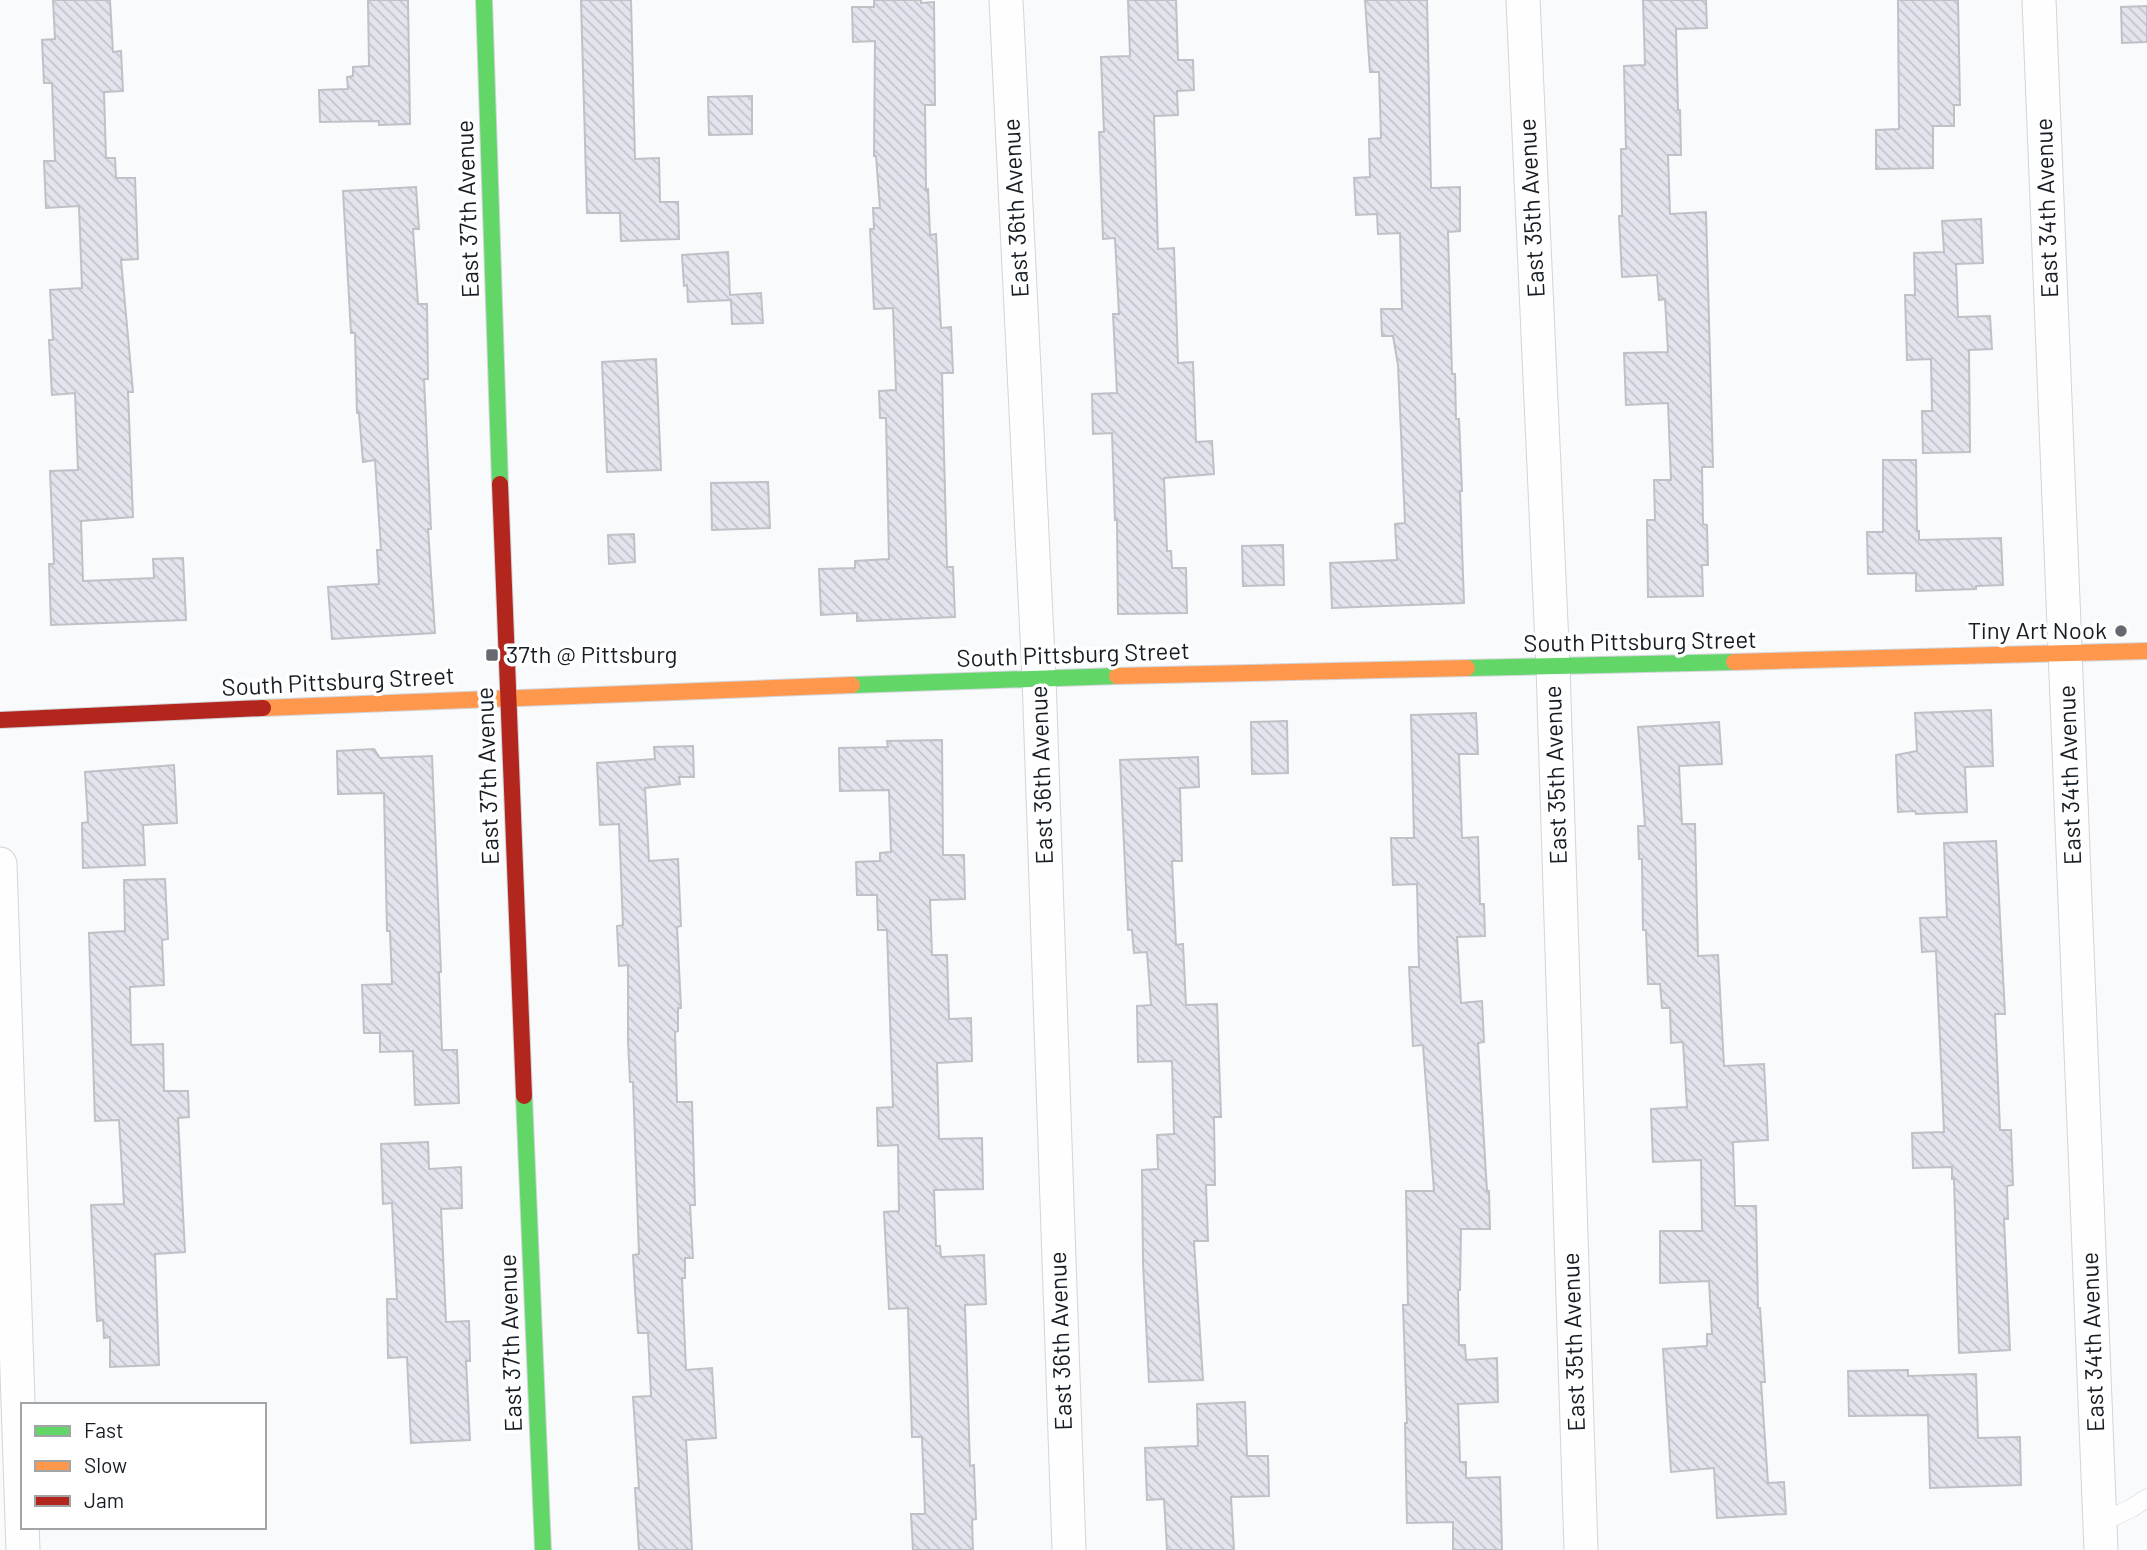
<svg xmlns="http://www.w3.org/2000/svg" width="2147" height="1550" viewBox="0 0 2147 1550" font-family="Barlow,sans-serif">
  <defs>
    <pattern id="building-back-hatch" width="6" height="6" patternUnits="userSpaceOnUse" patternTransform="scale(1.75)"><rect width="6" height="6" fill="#e3e4ed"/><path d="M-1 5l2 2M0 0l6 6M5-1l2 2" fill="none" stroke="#c2c3cb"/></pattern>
  </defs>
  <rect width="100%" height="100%" fill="#f8fafc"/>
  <path fill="url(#building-back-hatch)" stroke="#c0c0c6" stroke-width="2" d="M 53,0 L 110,0 L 113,52 L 121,51 L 123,91 L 104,92 L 106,158 L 115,158 L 116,178 L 135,178 L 138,259 L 121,260 L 133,392 L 128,392 L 133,517 L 81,521 L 83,581 L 154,578 L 153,559 L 183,558 L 186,620 L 51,625 L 49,564 L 54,564 L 50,471 L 78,470 L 75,393 L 52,395 L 49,340 L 53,340 L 50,290 L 82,288 L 79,206 L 46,208 L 44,161 L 55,161 L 52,83 L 44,83 L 42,40 L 55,39 Z
    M 368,0 L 408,0 L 410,124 L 379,125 L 379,121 L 320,122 L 319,90 L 348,89 L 347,77 L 353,76 L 353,67 L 369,66 Z
    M 581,0 L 631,0 L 635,159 L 659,158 L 660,202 L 678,202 L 679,239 L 621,241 L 620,213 L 587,213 Z
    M 874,0 L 921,0 L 921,3 L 934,2 L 935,105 L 925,105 L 926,190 L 928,189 L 930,235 L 936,234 L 941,328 L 951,327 L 953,373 L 942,373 L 943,415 L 947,567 L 953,567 L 955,617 L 857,621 L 857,613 L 821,615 L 819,569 L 855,568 L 855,561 L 889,559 L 886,418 L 880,418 L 879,391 L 896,390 L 893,308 L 874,309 L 870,229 L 874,229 L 873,208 L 880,208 L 876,156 L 874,156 L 875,41 L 853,42 L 852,7 L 874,7 Z
    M 1128,0 L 1176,0 L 1178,60 L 1193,60 L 1194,90 L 1177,91 L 1178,115 L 1154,116 L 1158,249 L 1174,248 L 1178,363 L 1193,362 L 1196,442 L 1212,441 L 1214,474 L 1164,478 L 1167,551 L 1171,551 L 1172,568 L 1186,568 L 1187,613 L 1118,614 L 1117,520 L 1115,520 L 1112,433 L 1093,434 L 1092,394 L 1117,393 L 1113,314 L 1119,314 L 1115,238 L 1103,239 L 1099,132 L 1104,132 L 1101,57 L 1130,56 Z
    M 1365,0 L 1427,0 L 1431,188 L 1460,187 L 1460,231 L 1448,232 L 1452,374 L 1455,374 L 1456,419 L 1459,419 L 1462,491 L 1460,491 L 1464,603 L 1332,608 L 1330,563 L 1397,560 L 1395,524 L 1405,523 L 1398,365 L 1393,336 L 1382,336 L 1381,309 L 1402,309 L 1400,233 L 1378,234 L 1377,214 L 1356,215 L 1354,178 L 1370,177 L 1369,139 L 1381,138 L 1379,72 L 1370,72 Z
    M 1643,0 L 1706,0 L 1707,28 L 1676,29 L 1678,110 L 1680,110 L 1681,155 L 1668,155 L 1670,214 L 1706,212 L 1713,467 L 1702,467 L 1703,524 L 1707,525 L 1708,565 L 1702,565 L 1703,596 L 1648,597 L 1647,520 L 1655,520 L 1654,480 L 1671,480 L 1668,403 L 1626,405 L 1624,353 L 1668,352 L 1665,299 L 1659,300 L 1657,275 L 1622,277 L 1619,216 L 1622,216 L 1621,149 L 1626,149 L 1624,66 L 1645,65 Z
    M 1898,0 L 1958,0 L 1960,105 L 1954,105 L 1954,126 L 1933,126 L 1933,168 L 1876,169 L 1876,130 L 1899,129 Z
    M 2147,6 L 2147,42 L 2122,43 L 2121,7 Z
    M 752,96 L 752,134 L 709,135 L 708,97 Z
    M 416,187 L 419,229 L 413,229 L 418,304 L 427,304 L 428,379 L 424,379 L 431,529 L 428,529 L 435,633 L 332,639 L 328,587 L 379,584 L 377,550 L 381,550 L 375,460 L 363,462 L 359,413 L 357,413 L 355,333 L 351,333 L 343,191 Z
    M 1981,219 L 1983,263 L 1956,264 L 1958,317 L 1990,316 L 1992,349 L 1969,350 L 1970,452 L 1923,453 L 1922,411 L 1932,411 L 1931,359 L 1907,360 L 1905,295 L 1915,295 L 1914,253 L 1944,252 L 1942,221 Z
    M 728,252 L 730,295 L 761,293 L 763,323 L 732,324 L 731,300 L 688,302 L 687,285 L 684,286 L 682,255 Z
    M 656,359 L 661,470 L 607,472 L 602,362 Z
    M 1883,460 L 1916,460 L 1917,531 L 1919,531 L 1919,540 L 2001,538 L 2003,585 L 1976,586 L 1976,589 L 1916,591 L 1916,573 L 1868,574 L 1867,532 L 1883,532 Z
    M 768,482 L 770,528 L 712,530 L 711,483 Z
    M 634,534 L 635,562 L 609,564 L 608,535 Z
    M 1283,545 L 1284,585 L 1243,586 L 1242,546 Z
    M 1991,710 L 1993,766 L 1965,767 L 1967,812 L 1916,814 L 1915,811 L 1898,812 L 1896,755 L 1917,751 L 1915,713 Z
    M 1476,713 L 1478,754 L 1459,754 L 1462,838 L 1478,837 L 1480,904 L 1484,904 L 1485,936 L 1457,937 L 1461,1003 L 1482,1001 L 1484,1042 L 1478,1043 L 1487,1191 L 1489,1191 L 1490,1229 L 1461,1229 L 1460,1290 L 1458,1290 L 1459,1345 L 1465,1345 L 1466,1360 L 1497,1358 L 1498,1402 L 1458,1404 L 1460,1462 L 1466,1462 L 1466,1478 L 1500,1477 L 1502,1550 L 1453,1550 L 1453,1522 L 1407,1523 L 1405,1423 L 1407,1423 L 1403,1305 L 1408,1305 L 1406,1191 L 1434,1191 L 1423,1045 L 1413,1046 L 1409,967 L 1419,967 L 1417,884 L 1393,885 L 1391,838 L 1414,838 L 1411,715 Z
    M 1287,721 L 1288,773 L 1252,774 L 1251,722 Z
    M 1719,722 L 1722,764 L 1679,766 L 1682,824 L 1695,824 L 1698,956 L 1718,955 L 1724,1066 L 1764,1064 L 1768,1140 L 1733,1142 L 1735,1206 L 1756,1206 L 1758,1308 L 1760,1308 L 1765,1382 L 1761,1382 L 1768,1483 L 1784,1482 L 1786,1514 L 1717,1518 L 1714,1468 L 1671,1472 L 1663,1349 L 1707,1346 L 1707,1334 L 1712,1334 L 1709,1281 L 1660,1283 L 1660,1231 L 1702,1231 L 1701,1160 L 1653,1162 L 1651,1109 L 1687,1107 L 1683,1042 L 1671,1043 L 1670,1008 L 1662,1008 L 1660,984 L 1648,984 L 1646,930 L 1643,930 L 1642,859 L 1639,859 L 1638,826 L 1645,826 L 1638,727 Z
    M 942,740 L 943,855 L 964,855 L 965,899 L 930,900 L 932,955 L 947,955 L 949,1019 L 971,1018 L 972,1061 L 937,1063 L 939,1139 L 982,1138 L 983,1189 L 934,1190 L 936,1246 L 940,1246 L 941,1257 L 984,1255 L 986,1304 L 965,1305 L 970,1466 L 974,1465 L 976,1519 L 972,1520 L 973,1550 L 913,1550 L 911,1514 L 925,1514 L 922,1437 L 912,1437 L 908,1308 L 889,1309 L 884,1212 L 899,1211 L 898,1145 L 878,1146 L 877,1108 L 893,1107 L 887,930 L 878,930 L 877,895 L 857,895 L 856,862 L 880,861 L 880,853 L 891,852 L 889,790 L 840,791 L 839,748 L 888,747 L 887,741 Z
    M 693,746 L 694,777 L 679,777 L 680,784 L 645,788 L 649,861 L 678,859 L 681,926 L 677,927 L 681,1008 L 678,1008 L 678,1031 L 675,1032 L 677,1102 L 692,1102 L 695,1205 L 690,1205 L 693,1258 L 685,1258 L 685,1278 L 682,1278 L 686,1370 L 712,1368 L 716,1438 L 686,1440 L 692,1550 L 639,1550 L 635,1488 L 639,1488 L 633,1397 L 651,1396 L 648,1333 L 638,1333 L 635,1290 L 633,1255 L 639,1254 L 633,1082 L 630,1082 L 628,1041 L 628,965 L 619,966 L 617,926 L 623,925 L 619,824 L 600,825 L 597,763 L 655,759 L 654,747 Z
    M 374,749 L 380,758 L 432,756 L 441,972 L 439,972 L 442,1050 L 457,1050 L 459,1103 L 415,1105 L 413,1051 L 380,1052 L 380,1033 L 364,1033 L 362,985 L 392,984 L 390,931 L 387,931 L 384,793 L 338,794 L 337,751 Z
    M 1198,757 L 1199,787 L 1180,788 L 1182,861 L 1172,861 L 1176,945 L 1183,944 L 1186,1005 L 1217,1004 L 1221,1117 L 1214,1117 L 1215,1185 L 1206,1185 L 1208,1241 L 1194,1241 L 1203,1380 L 1149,1382 L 1143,1263 L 1142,1170 L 1158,1169 L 1157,1135 L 1174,1134 L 1172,1061 L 1138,1062 L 1137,1006 L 1151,1005 L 1147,952 L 1134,953 L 1132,930 L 1128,930 L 1120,760 Z
    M 174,765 L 177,823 L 143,825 L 145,865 L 83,868 L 82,823 L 88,822 L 85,772 Z
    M 1996,841 L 2005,1014 L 1995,1014 L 2000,1130 L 2011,1130 L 2013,1185 L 2007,1186 L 2008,1219 L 2004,1219 L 2010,1350 L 1959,1353 L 1954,1179 L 1952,1179 L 1952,1167 L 1913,1168 L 1912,1133 L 1944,1132 L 1936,951 L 1922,952 L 1920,918 L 1947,917 L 1944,843 Z
    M 165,879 L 168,939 L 162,940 L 164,985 L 130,987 L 131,1045 L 163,1044 L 164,1091 L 188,1091 L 189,1117 L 178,1118 L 185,1252 L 155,1254 L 159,1365 L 110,1367 L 110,1337 L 104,1338 L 103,1320 L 97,1321 L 91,1205 L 124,1204 L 119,1120 L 95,1121 L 89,933 L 125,931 L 124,880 Z
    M 428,1142 L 429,1169 L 461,1167 L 462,1208 L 441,1209 L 446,1322 L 469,1321 L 470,1361 L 466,1361 L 470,1440 L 411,1443 L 407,1357 L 388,1358 L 387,1299 L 397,1299 L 392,1203 L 383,1204 L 381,1144 Z
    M 1908,1370 L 1908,1376 L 1976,1374 L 1978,1438 L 2020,1437 L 2021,1485 L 1930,1488 L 1928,1415 L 1849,1416 L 1848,1371 Z
    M 1245,1402 L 1247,1456 L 1268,1456 L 1269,1496 L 1231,1497 L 1234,1550 L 1167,1550 L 1164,1499 L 1147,1500 L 1145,1448 L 1198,1446 L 1197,1404 Z"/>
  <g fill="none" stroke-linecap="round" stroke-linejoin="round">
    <defs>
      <path id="lane" d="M 2100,1523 L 2132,1508 L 2147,1498"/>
      <path id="street" d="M 1006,0 L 1039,678 L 1069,1550
        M 1523,0 L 1553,667 L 1581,1550
        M 2039,0 L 2101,1550
        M 0,864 L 23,1550"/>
      <path id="fast" d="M 484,0 L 500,484
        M 1467,668 L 1734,662
        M 852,685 L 1117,676
        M 524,1096 L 543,1550"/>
      <path id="slow" d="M 1734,662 L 2147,651
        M 1117,676 L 1467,668
        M 263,708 L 852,685"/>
      <path id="jam" d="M 500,484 L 524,1096
        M 0,720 L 263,708"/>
    </defs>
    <use href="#lane" stroke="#d1d5da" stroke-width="19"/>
    <use href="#street" stroke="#d1d5da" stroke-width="35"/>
    <use href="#fast" stroke="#d1d5da" stroke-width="18"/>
    <use href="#slow" stroke="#d1d5da" stroke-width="18"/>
    <use href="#jam" stroke="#d1d5da" stroke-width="18"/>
    <use href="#lane" stroke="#fefeff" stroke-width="18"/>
    <use href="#street" stroke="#fefeff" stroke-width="33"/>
    <use href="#fast" stroke="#63d668" stroke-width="16"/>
    <use href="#slow" stroke="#ff974d" stroke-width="16"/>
    <use href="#jam" stroke="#b3261e" stroke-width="16"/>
  </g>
  <g fill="#666a70" stroke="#fff" stroke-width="2.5">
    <circle cx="2121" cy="631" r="7"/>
    <rect x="485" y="648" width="14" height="14" rx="3.5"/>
  </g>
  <g text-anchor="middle" stroke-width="7" stroke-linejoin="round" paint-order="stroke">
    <g font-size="24" fill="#171d25" stroke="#fff">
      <text transform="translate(1016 208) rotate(-93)" y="8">East 36th Avenue</text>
      <text transform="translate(1532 208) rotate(-93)" y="8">East 35th Avenue</text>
      <text transform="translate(2047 208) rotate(-92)" y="8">East 34th Avenue</text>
      <text transform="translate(468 209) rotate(-92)" y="8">East 37th Avenue</text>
      <text transform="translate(1640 642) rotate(-1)" y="8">South Pittsburg Street</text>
      <text transform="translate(1073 655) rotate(-2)" y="8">South Pittsburg Street</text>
      <text transform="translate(338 682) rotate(-3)" y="8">South Pittsburg Street</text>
      <text transform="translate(1042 775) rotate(-92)" y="8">East 36th Avenue</text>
      <text transform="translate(1556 775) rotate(-92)" y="8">East 35th Avenue</text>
      <text transform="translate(2070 775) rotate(-92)" y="8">East 34th Avenue</text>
      <text transform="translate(488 776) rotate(-92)" y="8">East 37th Avenue</text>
      <text transform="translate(1061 1341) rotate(-92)" y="8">East 36th Avenue</text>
      <text transform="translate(1574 1342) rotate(-92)" y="8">East 35th Avenue</text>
      <text transform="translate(2093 1342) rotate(-92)" y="8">East 34th Avenue</text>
      <text transform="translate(511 1343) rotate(-92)" y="8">East 37th Avenue</text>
    </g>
    <g font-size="24" fill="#171d25" stroke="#fff" text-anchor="end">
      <text x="2107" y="639">Tiny Art Nook</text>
      <text x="506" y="663" text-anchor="start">37th @ Pittsburg</text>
    </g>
  </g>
  <rect x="21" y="1403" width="245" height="126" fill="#ffffff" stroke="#a2a5a8" stroke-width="2"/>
  <rect x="35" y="1426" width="35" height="10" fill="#63d668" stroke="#a2a5a8" stroke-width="2"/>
  <text x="84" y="1438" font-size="21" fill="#171d25">Fast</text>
  <rect x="35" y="1461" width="35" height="10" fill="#ff974d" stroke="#a2a5a8" stroke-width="2"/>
  <text x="84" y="1473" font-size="21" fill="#171d25">Slow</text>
  <rect x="35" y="1496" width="35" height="10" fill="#b3261e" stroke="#a2a5a8" stroke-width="2"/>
  <text x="84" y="1508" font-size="21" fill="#171d25">Jam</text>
</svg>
